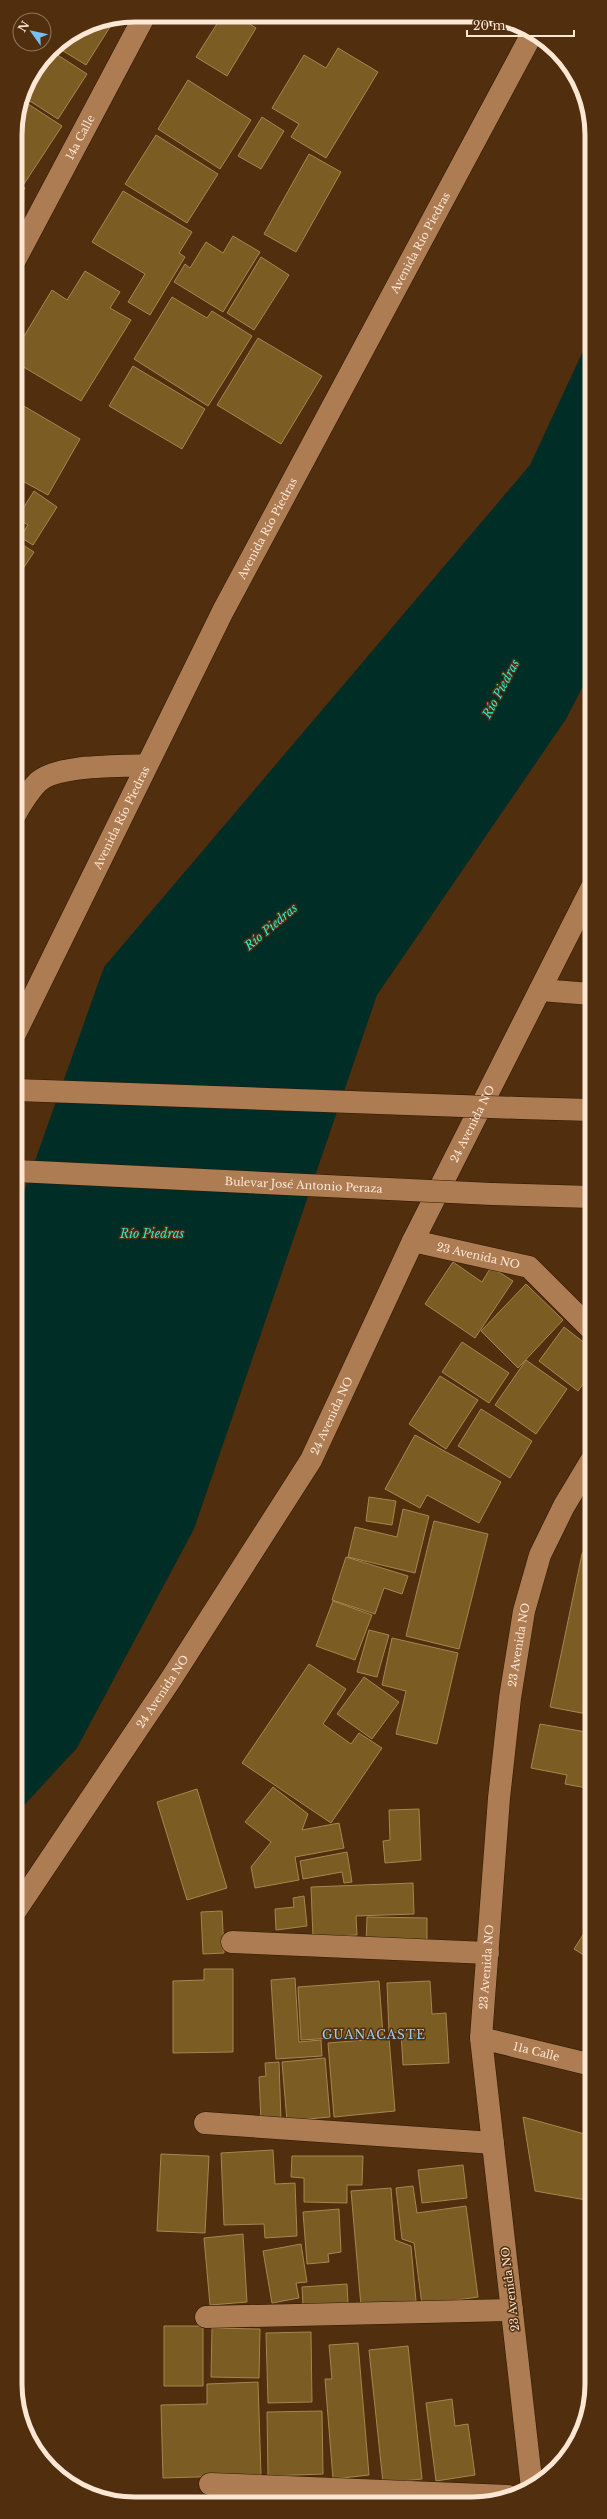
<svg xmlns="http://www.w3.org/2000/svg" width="607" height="2519" viewBox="0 0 607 2519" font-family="'Libre Baskerville',serif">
  <rect width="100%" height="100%" fill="#502e0e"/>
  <path fill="#012d27" d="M 591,334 L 591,671 L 566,719 L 377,995 L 194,1529 L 77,1748 L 16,1814 L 16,1214 L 104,967 L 530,465 Z"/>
  <path fill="#7b5d24" stroke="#a5864e" d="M 222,16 L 237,16 L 256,28 L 227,76 L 196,57 Z
    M 247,16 L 263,16 L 259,23 Z
    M 115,19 L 86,65 L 55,46 L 89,24 Z
    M 338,48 L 378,72 L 326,158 L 291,137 L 299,124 L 272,108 L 304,55 L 326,68 Z
    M 50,50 L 87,74 L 58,119 L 22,96 L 24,89 Z
    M 188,80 L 251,120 L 220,169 L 158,129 Z
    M 22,100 L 62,126 L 24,184 L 15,179 L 15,127 Z
    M 262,117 L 284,131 L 261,169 L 238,156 Z
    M 156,135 L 218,174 L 187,223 L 125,184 Z
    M 309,154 L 341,172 L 296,252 L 264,234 Z
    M 15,182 L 25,188 L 15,204 Z
    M 123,191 L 192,232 L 179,253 L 185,257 L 150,315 L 128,302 L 145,274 L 92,242 Z
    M 233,236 L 260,252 L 223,312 L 174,282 L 185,264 L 190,268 L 206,242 L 223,253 Z
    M 261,257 L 289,275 L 254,330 L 227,313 Z
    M 85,271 L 120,292 L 110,308 L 131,320 L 81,401 L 15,362 L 15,351 L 52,290 L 67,300 Z
    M 172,297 L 207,318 L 212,311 L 252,336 L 208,406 L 134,359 Z
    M 258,338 L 322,376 L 281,444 L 217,405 Z
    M 133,366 L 205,409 L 182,449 L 109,406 Z
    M 17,402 L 80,439 L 48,495 L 15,477 Z
    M 34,491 L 57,507 L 33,545 L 20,537 L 28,525 L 17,518 Z
    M 15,540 L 34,552 L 15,581 Z
    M 453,1262 L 482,1282 L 491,1267 L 513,1281 L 475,1338 L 425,1304 Z
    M 588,1273 L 591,1273 L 591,1306 L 588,1307 Z
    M 526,1284 L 563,1320 L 518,1368 L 481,1331 Z
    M 564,1327 L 591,1348 L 591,1373 L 578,1391 L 539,1361 Z
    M 462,1342 L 509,1373 L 489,1403 L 442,1372 Z
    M 526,1360 L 567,1389 L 536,1434 L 495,1405 Z
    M 440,1376 L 478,1400 L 446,1449 L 409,1424 Z
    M 481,1409 L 532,1441 L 510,1478 L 458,1446 Z
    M 415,1435 L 501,1482 L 479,1523 L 427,1495 L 420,1508 L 385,1489 Z
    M 369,1497 L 396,1501 L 392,1525 L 366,1521 Z
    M 403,1509 L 429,1516 L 415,1573 L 348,1557 L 355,1527 L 397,1537 Z
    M 434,1521 L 488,1534 L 459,1649 L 406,1636 Z
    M 591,1540 L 592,1715 L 550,1707 L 582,1554 Z
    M 346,1557 L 408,1576 L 402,1594 L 384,1588 L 375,1614 L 332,1600 Z
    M 333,1601 L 372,1615 L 355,1660 L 316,1646 Z
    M 369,1630 L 389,1635 L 377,1677 L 357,1672 Z
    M 392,1638 L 458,1653 L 437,1744 L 396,1734 L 406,1691 L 382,1685 Z
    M 309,1664 L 346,1689 L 323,1724 L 351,1744 L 359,1733 L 382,1748 L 331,1823 L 242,1763 Z
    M 364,1677 L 399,1702 L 372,1739 L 337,1714 Z
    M 540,1724 L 592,1733 L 592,1789 L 565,1784 L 567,1775 L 531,1768 Z
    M 273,1787 L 308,1814 L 302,1830 L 339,1823 L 344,1848 L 295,1857 L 299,1880 L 255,1888 L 251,1867 L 271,1842 L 245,1822 Z
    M 197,1789 L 227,1888 L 187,1900 L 157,1802 Z
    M 419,1809 L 421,1860 L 385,1863 L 383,1841 L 390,1840 L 389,1810 Z
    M 347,1852 L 352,1882 L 344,1883 L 342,1872 L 303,1879 L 300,1861 Z
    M 413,1883 L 414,1914 L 356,1916 L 357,1935 L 313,1937 L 311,1887 Z
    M 304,1896 L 307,1926 L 276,1930 L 275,1909 L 294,1907 L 293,1898 Z
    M 222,1911 L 224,1953 L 203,1954 L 201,1912 Z
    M 367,1917 L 427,1918 L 427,1944 L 366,1943 Z
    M 592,1921 L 592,1960 L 574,1949 Z
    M 204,1969 L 233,1969 L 233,2052 L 173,2053 L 173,1981 L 204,1980 Z
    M 295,1978 L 299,2042 L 321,2040 L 322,2056 L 276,2059 L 271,1980 Z
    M 379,1981 L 383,2035 L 301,2040 L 298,1987 Z
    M 430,1981 L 432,2014 L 446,2013 L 449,2063 L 403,2065 L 401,2032 L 389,2033 L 387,1983 Z
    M 389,2038 L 395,2111 L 334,2117 L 328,2043 Z
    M 325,2058 L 330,2117 L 287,2121 L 282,2062 Z
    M 279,2062 L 281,2121 L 261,2122 L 259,2077 L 266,2076 L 265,2063 Z
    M 523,2117 L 592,2136 L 592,2201 L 535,2191 Z
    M 273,2150 L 275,2184 L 295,2183 L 297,2236 L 265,2238 L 264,2224 L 224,2225 L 221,2153 Z
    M 161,2154 L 209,2156 L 205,2233 L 157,2231 Z
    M 292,2156 L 363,2156 L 362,2185 L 347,2185 L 347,2203 L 304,2202 L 304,2178 L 291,2177 Z
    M 463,2165 L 467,2198 L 422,2203 L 418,2170 Z
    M 413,2186 L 417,2213 L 466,2206 L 478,2297 L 422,2305 L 414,2243 L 402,2239 L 396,2188 Z
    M 391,2188 L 395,2240 L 411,2246 L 416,2301 L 361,2306 L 351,2191 Z
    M 339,2209 L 341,2252 L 328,2254 L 329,2262 L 307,2264 L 303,2212 Z
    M 243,2234 L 247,2302 L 210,2305 L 204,2238 Z
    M 301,2244 L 307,2282 L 296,2283 L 299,2298 L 272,2303 L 263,2251 Z
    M 347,2284 L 348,2303 L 303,2305 L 302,2287 Z
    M 164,2326 L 203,2326 L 203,2386 L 164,2386 Z
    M 212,2328 L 260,2329 L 259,2378 L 211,2377 Z
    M 311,2332 L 312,2402 L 268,2403 L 266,2333 Z
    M 358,2343 L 369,2475 L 333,2479 L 325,2379 L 332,2379 L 329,2345 Z
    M 408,2346 L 422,2479 L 383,2483 L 369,2350 Z
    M 258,2382 L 261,2475 L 163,2478 L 161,2405 L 207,2404 L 207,2384 Z
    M 452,2399 L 455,2426 L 468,2424 L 475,2475 L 436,2481 L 426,2403 Z
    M 322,2411 L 323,2474 L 268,2476 L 267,2412 Z"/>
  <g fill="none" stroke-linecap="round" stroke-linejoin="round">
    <defs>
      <g id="street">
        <path id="s1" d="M 15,260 L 145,15"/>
        <path d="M 540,990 L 591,994"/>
        <path id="s2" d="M 16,1032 L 223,611 L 533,32"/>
        <path id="s3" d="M 413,1241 L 529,1267 L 591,1329"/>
        <path d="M 232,1942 L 488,1953"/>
        <path id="s4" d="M 481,2038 L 592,2065"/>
        <path d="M 205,2123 L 493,2143"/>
        <path d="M 206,2317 L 512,2310"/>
        <path d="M 210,2484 L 508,2496"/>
        <path id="s5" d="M 532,2488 L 481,2038 L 499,1798 L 510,1698 L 524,1611 L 540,1555 L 564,1506 L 591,1461"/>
      </g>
      <g id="secondary">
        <path d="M 15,815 C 21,804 29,791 38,782 C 58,764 120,767 147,765"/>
        <path d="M 520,1108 L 591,1110"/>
        <path d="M 492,1194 L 591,1197"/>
        <path id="s6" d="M 16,1910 L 171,1679 L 311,1460 L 413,1241 L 591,889"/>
      </g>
    </defs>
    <use href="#street" stroke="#2f1803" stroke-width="23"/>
    <use href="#secondary" stroke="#2f1803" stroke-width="23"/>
    <use href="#street" stroke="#ad7c53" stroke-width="22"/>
    <use href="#secondary" stroke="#ad7c53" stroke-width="22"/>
    <defs>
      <g id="secondary-bridge">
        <path d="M 16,1090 L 520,1108"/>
        <path id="s7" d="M 16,1171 L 492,1194"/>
      </g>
    </defs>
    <use href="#secondary-bridge" stroke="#2f1803" stroke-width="23" stroke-linecap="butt"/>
    <use href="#secondary-bridge" stroke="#ad7c53" stroke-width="22"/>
  </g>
  <g text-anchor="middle" stroke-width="3" stroke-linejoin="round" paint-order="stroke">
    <g font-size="11" fill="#fce6d4" stroke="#502e0e">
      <text dy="4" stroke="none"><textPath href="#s1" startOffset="139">14a Calle</textPath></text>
      <text dy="4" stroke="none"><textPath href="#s2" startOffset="887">Avenida Río Piedras</textPath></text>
      <text dy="4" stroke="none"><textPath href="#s2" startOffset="563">Avenida Río Piedras</textPath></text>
      <text dy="4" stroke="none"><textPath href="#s2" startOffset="239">Avenida Río Piedras</textPath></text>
      <text dy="4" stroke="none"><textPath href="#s6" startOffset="911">24 Avenida NO</textPath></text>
      <text dy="4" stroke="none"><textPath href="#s7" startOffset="288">Bulevar José Antonio Peraza</textPath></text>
      <text dy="4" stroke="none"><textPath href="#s3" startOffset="67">23 Avenida NO</textPath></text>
      <text dy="4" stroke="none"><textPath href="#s6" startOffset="587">24 Avenida NO</textPath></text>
      <text dy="4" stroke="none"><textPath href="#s5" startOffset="848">23 Avenida NO</textPath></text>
      <text dy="4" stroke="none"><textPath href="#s6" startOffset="263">24 Avenida NO</textPath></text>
      <text dy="4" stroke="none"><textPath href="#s5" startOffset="524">23 Avenida NO</textPath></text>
      <text dy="4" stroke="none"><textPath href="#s4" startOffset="57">11a Calle</textPath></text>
      <text transform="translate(510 2289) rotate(-97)" y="4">23 Avenida NO</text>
    </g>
    <g font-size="12" font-style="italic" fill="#27edd4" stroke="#502e0e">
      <text transform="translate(501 689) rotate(-62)" y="4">Río Piedras</text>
      <text transform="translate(271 927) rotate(-40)" y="4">Río Piedras</text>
      <text x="152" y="1238">Río Piedras</text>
    </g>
    <g font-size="12" letter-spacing="1" fill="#97cdf5" stroke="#502e0e">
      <text x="374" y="2039">GUANACASTE</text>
    </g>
  </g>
  <path d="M0 0H607V2519H0ZM135 22H472A113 113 0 0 1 585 135V2384A113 113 0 0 1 472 2497H135A113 113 0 0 1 22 2384V135A113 113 0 0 1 135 22Z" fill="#502e0e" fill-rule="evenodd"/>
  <path fill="none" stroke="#fce6d4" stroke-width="5" d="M135 22H472A113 113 0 0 1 585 135V2384A113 113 0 0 1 472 2497H135A113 113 0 0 1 22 2384V135A113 113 0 0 1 135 22Z"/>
  <g transform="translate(32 32) rotate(303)"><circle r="19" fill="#502e0e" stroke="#95785d"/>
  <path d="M0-3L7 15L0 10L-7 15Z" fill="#74c0f6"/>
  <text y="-6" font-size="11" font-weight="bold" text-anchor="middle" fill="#fce6d4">N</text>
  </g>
  <path d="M467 30v6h107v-6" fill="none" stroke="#fce6d4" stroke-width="2"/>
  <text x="473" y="30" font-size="12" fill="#fce6d4" stroke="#502e0e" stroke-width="3" paint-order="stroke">20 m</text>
</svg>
